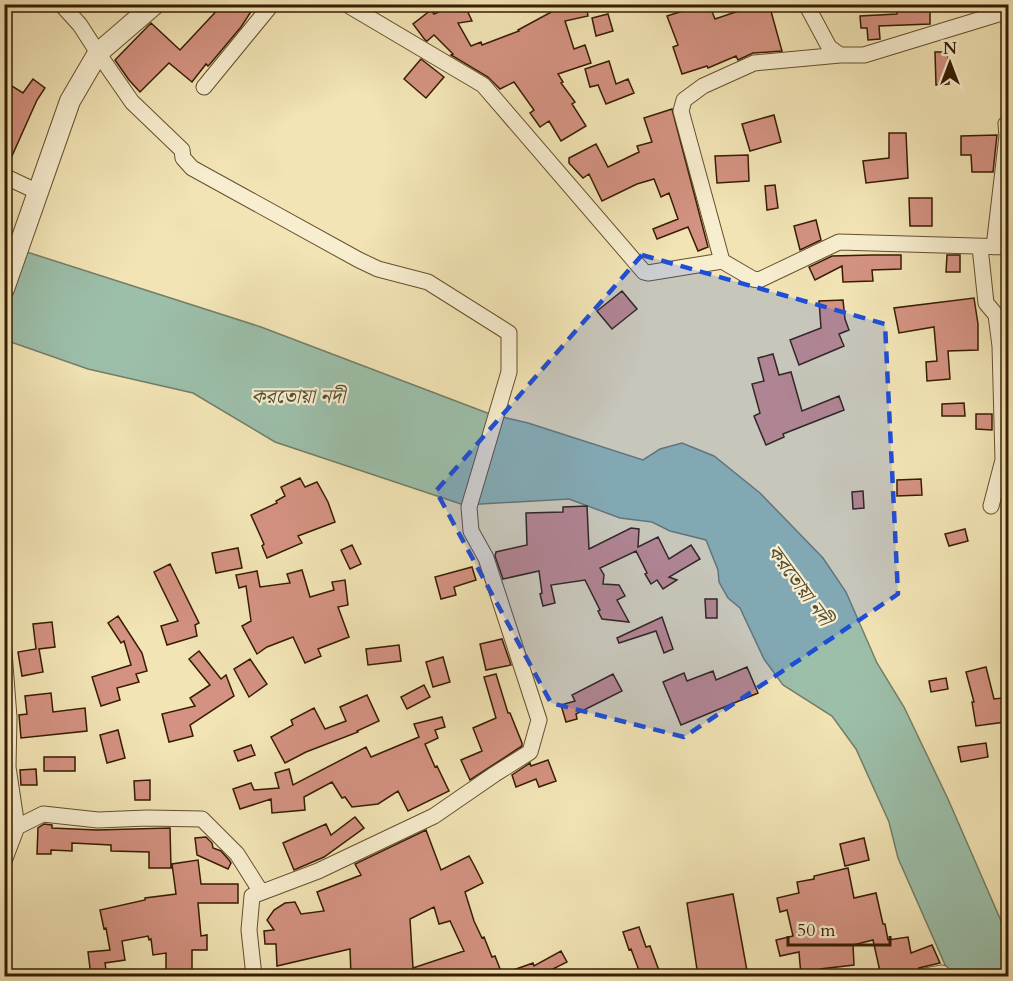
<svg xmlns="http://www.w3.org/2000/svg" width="1013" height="981" viewBox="0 0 1013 981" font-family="Cardo,'Noto Serif Bengali',serif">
  <rect width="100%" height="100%" fill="#f2e4b5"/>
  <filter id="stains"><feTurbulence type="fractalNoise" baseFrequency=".00333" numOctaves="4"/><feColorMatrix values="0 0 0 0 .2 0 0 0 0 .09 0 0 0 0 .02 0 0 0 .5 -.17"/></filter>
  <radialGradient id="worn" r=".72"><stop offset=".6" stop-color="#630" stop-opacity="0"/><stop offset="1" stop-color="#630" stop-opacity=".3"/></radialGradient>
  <path fill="#9cbfaa" stroke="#747e66" stroke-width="1.5" d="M 5,245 L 261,327 L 490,414 L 528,423 L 643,460 L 660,449 L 682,443 L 714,456 L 760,493 L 823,558 L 846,592 L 877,663 L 904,707 L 948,799 L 1008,937 L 1008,976 L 950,976 L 898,858 L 889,822 L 856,749 L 832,716 L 783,685 L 764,659 L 740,608 L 728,598 L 719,582 L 718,570 L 706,540 L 670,531 L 652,522 L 620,518 L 569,499 L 464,505 L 275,442 L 193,393 L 88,369 L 5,340 Z"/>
  <path fill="#d49282" stroke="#371d00" stroke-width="1.5" fill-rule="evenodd" d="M 223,4 L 256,4 L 241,27 L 210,64 L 208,66 L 206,64 L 192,82 L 169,63 L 140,92 L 129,80 L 115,60 L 151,23 L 180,50 Z
    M 456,4 L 464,4 L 472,21 L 458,23 L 471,46 L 481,42 L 482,45 L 519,31 L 518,30 L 566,4 L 586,4 L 588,16 L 565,21 L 574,49 L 585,45 L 591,63 L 558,74 L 563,82 L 561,83 L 575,102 L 572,104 L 586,126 L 561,141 L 549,121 L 540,127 L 530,113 L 534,110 L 514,82 L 500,89 L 488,77 L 451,55 L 453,54 L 434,35 L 427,41 L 425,40 L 413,24 L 431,10 L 434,14 Z
    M 705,4 L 709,4 L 715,19 L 759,4 L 769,4 L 782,51 L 753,53 L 738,60 L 736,56 L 708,68 L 707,66 L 682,74 L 673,47 L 678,45 L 667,16 Z
    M 897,4 L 930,4 L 930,24 L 879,26 L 880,39 L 868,40 L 867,28 L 861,28 L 860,16 L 897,14 Z
    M 608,14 L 613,31 L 596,36 L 592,18 Z
    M 935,52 L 948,52 L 949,84 L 936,85 Z
    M 421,59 L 444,77 L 426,98 L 404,79 Z
    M 609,61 L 616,84 L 628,79 L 634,93 L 606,104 L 598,85 L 590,87 L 585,69 Z
    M 33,79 L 45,88 L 37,100 L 7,167 L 4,166 L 4,81 L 23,93 Z
    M 672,109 L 708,247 L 698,251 L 688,227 L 657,239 L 653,229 L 678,219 L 669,193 L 661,197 L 654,179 L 637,184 L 602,201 L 589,174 L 583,178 L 569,163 L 569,158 L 596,144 L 608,167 L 639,152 L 637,146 L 652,142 L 644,118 Z
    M 774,115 L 781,142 L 750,151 L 742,124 Z
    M 889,133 L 906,133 L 908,178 L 866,183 L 863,161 L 889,158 Z
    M 997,135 L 993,172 L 972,172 L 971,155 L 961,155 L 961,136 Z
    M 748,155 L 749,181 L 717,183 L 715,156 Z
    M 775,185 L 778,208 L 767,210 L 765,186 Z
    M 909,198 L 932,198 L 932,226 L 910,226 Z
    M 816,220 L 821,240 L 800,250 L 794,226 Z
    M 872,255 L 901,255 L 901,269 L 872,270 L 873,281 L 843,282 L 842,266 L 815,280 L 809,267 L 832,256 Z
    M 947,255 L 960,255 L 960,272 L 946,272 Z
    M 622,291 L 637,309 L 612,329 L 597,311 Z
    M 974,298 L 978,324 L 978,350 L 948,351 L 950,379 L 927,381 L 926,362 L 937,361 L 934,327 L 899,333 L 894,308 Z
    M 843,300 L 845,319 L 849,330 L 839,334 L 844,346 L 799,365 L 790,340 L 821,328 L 819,301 Z
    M 773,354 L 779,375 L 791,372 L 802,411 L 839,396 L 844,410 L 783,434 L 784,437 L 766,445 L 754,416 L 760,413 L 752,384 L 764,381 L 758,358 Z
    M 964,403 L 965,416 L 942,416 L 942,404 Z
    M 976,414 L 992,414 L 992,430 L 976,429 Z
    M 300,478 L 305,487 L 317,482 L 328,502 L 335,522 L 298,536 L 302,543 L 267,558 L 262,546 L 264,544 L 251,515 L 277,503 L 276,501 L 285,496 L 281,487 Z
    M 921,479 L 922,495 L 897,496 L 897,480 Z
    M 863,491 L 864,508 L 853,509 L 852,492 Z
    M 587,506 L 589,549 L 631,528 L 639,529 L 638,547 L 658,537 L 669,559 L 691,545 L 700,559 L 669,577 L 677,580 L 663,589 L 657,580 L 651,584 L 645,574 L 647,573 L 636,551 L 600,568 L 604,575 L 603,584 L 619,585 L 625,596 L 617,600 L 629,622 L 602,619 L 598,611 L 600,610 L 585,580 L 551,585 L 555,603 L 543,606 L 540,594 L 542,593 L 539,571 L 503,579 L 495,556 L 496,552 L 527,545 L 526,513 L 563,512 L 563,507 Z
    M 965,529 L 968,541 L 949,546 L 945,534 Z
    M 352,545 L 361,564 L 350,569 L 341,550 Z
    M 238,548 L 242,568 L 216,573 L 212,553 Z
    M 170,564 L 199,623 L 195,625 L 197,636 L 167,645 L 161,626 L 178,621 L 154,572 Z
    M 472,567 L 476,580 L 454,587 L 456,595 L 441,599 L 435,577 Z
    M 302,570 L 310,597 L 334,590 L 332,582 L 345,580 L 348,605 L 338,607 L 349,637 L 318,649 L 321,656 L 305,663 L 293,637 L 267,647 L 257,654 L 242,626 L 251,621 L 246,586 L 239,588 L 236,575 L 257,571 L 260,587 L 290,583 L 287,574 Z
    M 705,599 L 717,599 L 717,618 L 706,618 Z
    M 118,616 L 142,653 L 147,671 L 136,674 L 139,682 L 117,688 L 120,700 L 101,706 L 92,677 L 131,665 L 124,641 L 121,643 L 108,623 Z
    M 662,617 L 673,649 L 664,653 L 656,631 L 619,643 L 617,638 Z
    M 52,622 L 55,647 L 39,649 L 43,672 L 22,676 L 18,652 L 36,649 L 33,624 Z
    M 502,639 L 511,665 L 486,670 L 480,644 Z
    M 399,645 L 401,661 L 368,665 L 366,649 Z
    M 199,651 L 221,679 L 226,675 L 234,696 L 190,725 L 193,736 L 169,742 L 162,714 L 195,706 L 190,698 L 210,685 L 189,659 Z
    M 443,657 L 450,682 L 433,687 L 426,662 Z
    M 250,659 L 267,684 L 249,697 L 234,669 Z
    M 747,667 L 758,693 L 681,725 L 663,682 L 684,673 L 687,681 L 713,671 L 716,680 Z
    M 986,667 L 994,699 L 1002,698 L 1005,722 L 976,726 L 972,702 L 974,702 L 966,672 Z
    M 496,674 L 508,713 L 510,713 L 522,743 L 522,746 L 470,780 L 461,760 L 482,751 L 473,728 L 496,718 L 484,677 Z
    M 613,674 L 622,691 L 576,714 L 577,719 L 566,722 L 561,705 L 575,701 L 572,695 Z
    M 946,678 L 948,689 L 931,692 L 929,681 Z
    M 424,685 L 430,697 L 407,709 L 401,697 Z
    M 51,693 L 53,712 L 85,708 L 87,731 L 21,738 L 19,715 L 27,714 L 25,696 Z
    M 367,695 L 379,721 L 357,731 L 358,732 L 306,752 L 285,763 L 271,737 L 293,725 L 291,720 L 314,708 L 325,729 L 346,721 L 340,707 Z
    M 442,717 L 445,727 L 435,730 L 438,738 L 425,744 L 435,767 L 437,766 L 449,791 L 408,811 L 398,791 L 378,804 L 352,807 L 345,797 L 342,798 L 332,782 L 304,797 L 305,810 L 272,813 L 271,799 L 240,809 L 233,789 L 251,783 L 254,790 L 279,788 L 275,773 L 289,769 L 293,785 L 366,747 L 371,757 L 419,737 L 414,724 Z
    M 118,730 L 125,758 L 107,763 L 100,735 Z
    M 986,743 L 988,757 L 961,762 L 958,747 Z
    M 251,745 L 255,755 L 238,761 L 234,751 Z
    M 44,757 L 75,757 L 75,771 L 44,771 Z
    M 548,760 L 556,781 L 539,787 L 536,779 L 516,787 L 512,775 L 530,763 L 531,766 Z
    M 36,769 L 37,785 L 21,785 L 20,770 Z
    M 150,780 L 150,800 L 135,800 L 134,781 Z
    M 355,817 L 364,828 L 324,857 L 294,870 L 283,843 L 326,824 L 331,835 Z
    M 44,824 L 52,825 L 52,828 L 97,830 L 170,828 L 171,868 L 149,868 L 149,852 L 111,851 L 111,845 L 72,843 L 72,851 L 51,850 L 51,854 L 37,854 L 38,828 Z
    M 426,830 L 441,870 L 469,856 L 474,865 L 483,883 L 465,892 L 474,921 L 482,938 L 484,937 L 492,957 L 495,956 L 502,974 L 533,963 L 534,966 L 561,951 L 567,962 L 539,976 L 351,976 L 350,949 L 277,966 L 276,944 L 265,944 L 264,931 L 274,930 L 267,920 L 274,910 L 285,903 L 295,902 L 301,914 L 324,911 L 317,892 L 361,875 L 355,864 ZM 434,907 L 439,924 L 450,921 L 464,951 L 413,968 L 410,919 Z
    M 206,837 L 212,843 L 213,848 L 221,851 L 229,860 L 231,863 L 228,869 L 197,855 L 195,838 Z
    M 864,838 L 869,860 L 845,866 L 840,844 Z
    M 198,860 L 201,884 L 238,884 L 238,903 L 198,903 L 201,936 L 207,935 L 207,950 L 192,950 L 192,976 L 166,976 L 166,953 L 153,955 L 151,939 L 149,940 L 148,936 L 122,941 L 125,960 L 105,963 L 107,976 L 91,976 L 88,952 L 110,950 L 106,928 L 104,929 L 100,910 L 145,900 L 145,898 L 176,894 L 172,864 Z
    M 848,868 L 854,898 L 876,893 L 883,924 L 885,924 L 888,940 L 908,937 L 911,953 L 932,945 L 940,963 L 919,968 L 916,976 L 881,976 L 873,940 L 853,945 L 854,965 L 820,969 L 821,976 L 801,976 L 799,952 L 780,956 L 776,940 L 793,936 L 787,910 L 780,912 L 777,898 L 799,893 L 797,882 L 814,879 L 814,876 Z
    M 733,894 L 748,976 L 698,976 L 687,903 Z
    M 639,927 L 646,947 L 650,946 L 661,976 L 641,976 L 631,949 L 629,950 L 623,932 Z"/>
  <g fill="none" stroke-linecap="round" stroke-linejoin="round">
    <defs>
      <path id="minor" d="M 61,4 L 80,25 L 98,53 L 132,102 L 182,150 L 183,158 L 192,168 L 359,260 L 378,269 L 428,282 L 509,333 L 509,372 L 469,507 L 471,531 L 486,558 L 539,720 L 530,752 L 495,774 L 434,816 L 318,871 L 252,896 L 249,930 L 254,976
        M 346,4 L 483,85 L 644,272 L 648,273 L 722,261 L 753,279 L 759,280 L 839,242 L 1008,247
        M 806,4 L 829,47 L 840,55 L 864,55 L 1008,11
        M 204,87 L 272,4
        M 4,176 L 38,192
        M 980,247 L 986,303 L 996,315 L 1000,346 L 1003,460 L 991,506
        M 994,247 L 1007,136 L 1006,124 L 1008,123
        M 722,261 L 681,111 L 684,100 L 703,86 L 754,63 L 840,55
        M 4,652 L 9,717 L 8,767 L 17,827 L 4,861
        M 17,827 L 43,814 L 98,820 L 147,818 L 202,819 L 237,854 L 261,892
        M 925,976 L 942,973"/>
      <path id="tertiary" d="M 4,289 L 70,101 L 98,53 L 155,4"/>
    </defs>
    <use href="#minor" stroke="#664f2d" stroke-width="17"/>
    <use href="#tertiary" stroke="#664f2d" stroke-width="22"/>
    <use href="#minor" stroke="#f7edcf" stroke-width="15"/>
    <use href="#tertiary" stroke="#f7edcf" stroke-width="20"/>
  </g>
  <path fill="#1d4ed8" fill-opacity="0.2" stroke="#1d4ed8" stroke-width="4.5" stroke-dasharray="12 8" stroke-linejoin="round" d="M 642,255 L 885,324 L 898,594 L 684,737 L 551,703 L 436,491 Z"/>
  <g text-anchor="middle" stroke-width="4.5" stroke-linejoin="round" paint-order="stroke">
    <g font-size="20" font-style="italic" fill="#554e33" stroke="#f7edcf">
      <text x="298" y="403">করতোয়া নদী</text>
      <text transform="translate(800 585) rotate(54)" y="7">করতোয়া নদী</text>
    </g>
  </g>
  <rect width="1013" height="981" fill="none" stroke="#f2e4b5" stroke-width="24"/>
  <rect x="6" y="6" width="1001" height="969" fill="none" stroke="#371d00" stroke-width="3"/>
  <rect x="12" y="12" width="989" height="957" fill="none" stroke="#371d00" stroke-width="1.5"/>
  <g transform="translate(950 63)" stroke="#f7edcf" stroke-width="4.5" paint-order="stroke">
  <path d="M0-4.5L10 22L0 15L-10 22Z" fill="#371d00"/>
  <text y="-9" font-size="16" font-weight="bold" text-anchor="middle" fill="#371d00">N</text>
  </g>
  <path d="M788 936v9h102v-9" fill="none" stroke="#371d00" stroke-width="3"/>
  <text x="797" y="936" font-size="18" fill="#371d00" stroke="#f7edcf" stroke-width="4.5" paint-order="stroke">50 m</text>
  <rect width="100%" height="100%" filter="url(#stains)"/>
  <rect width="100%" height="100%" fill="url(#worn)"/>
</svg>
